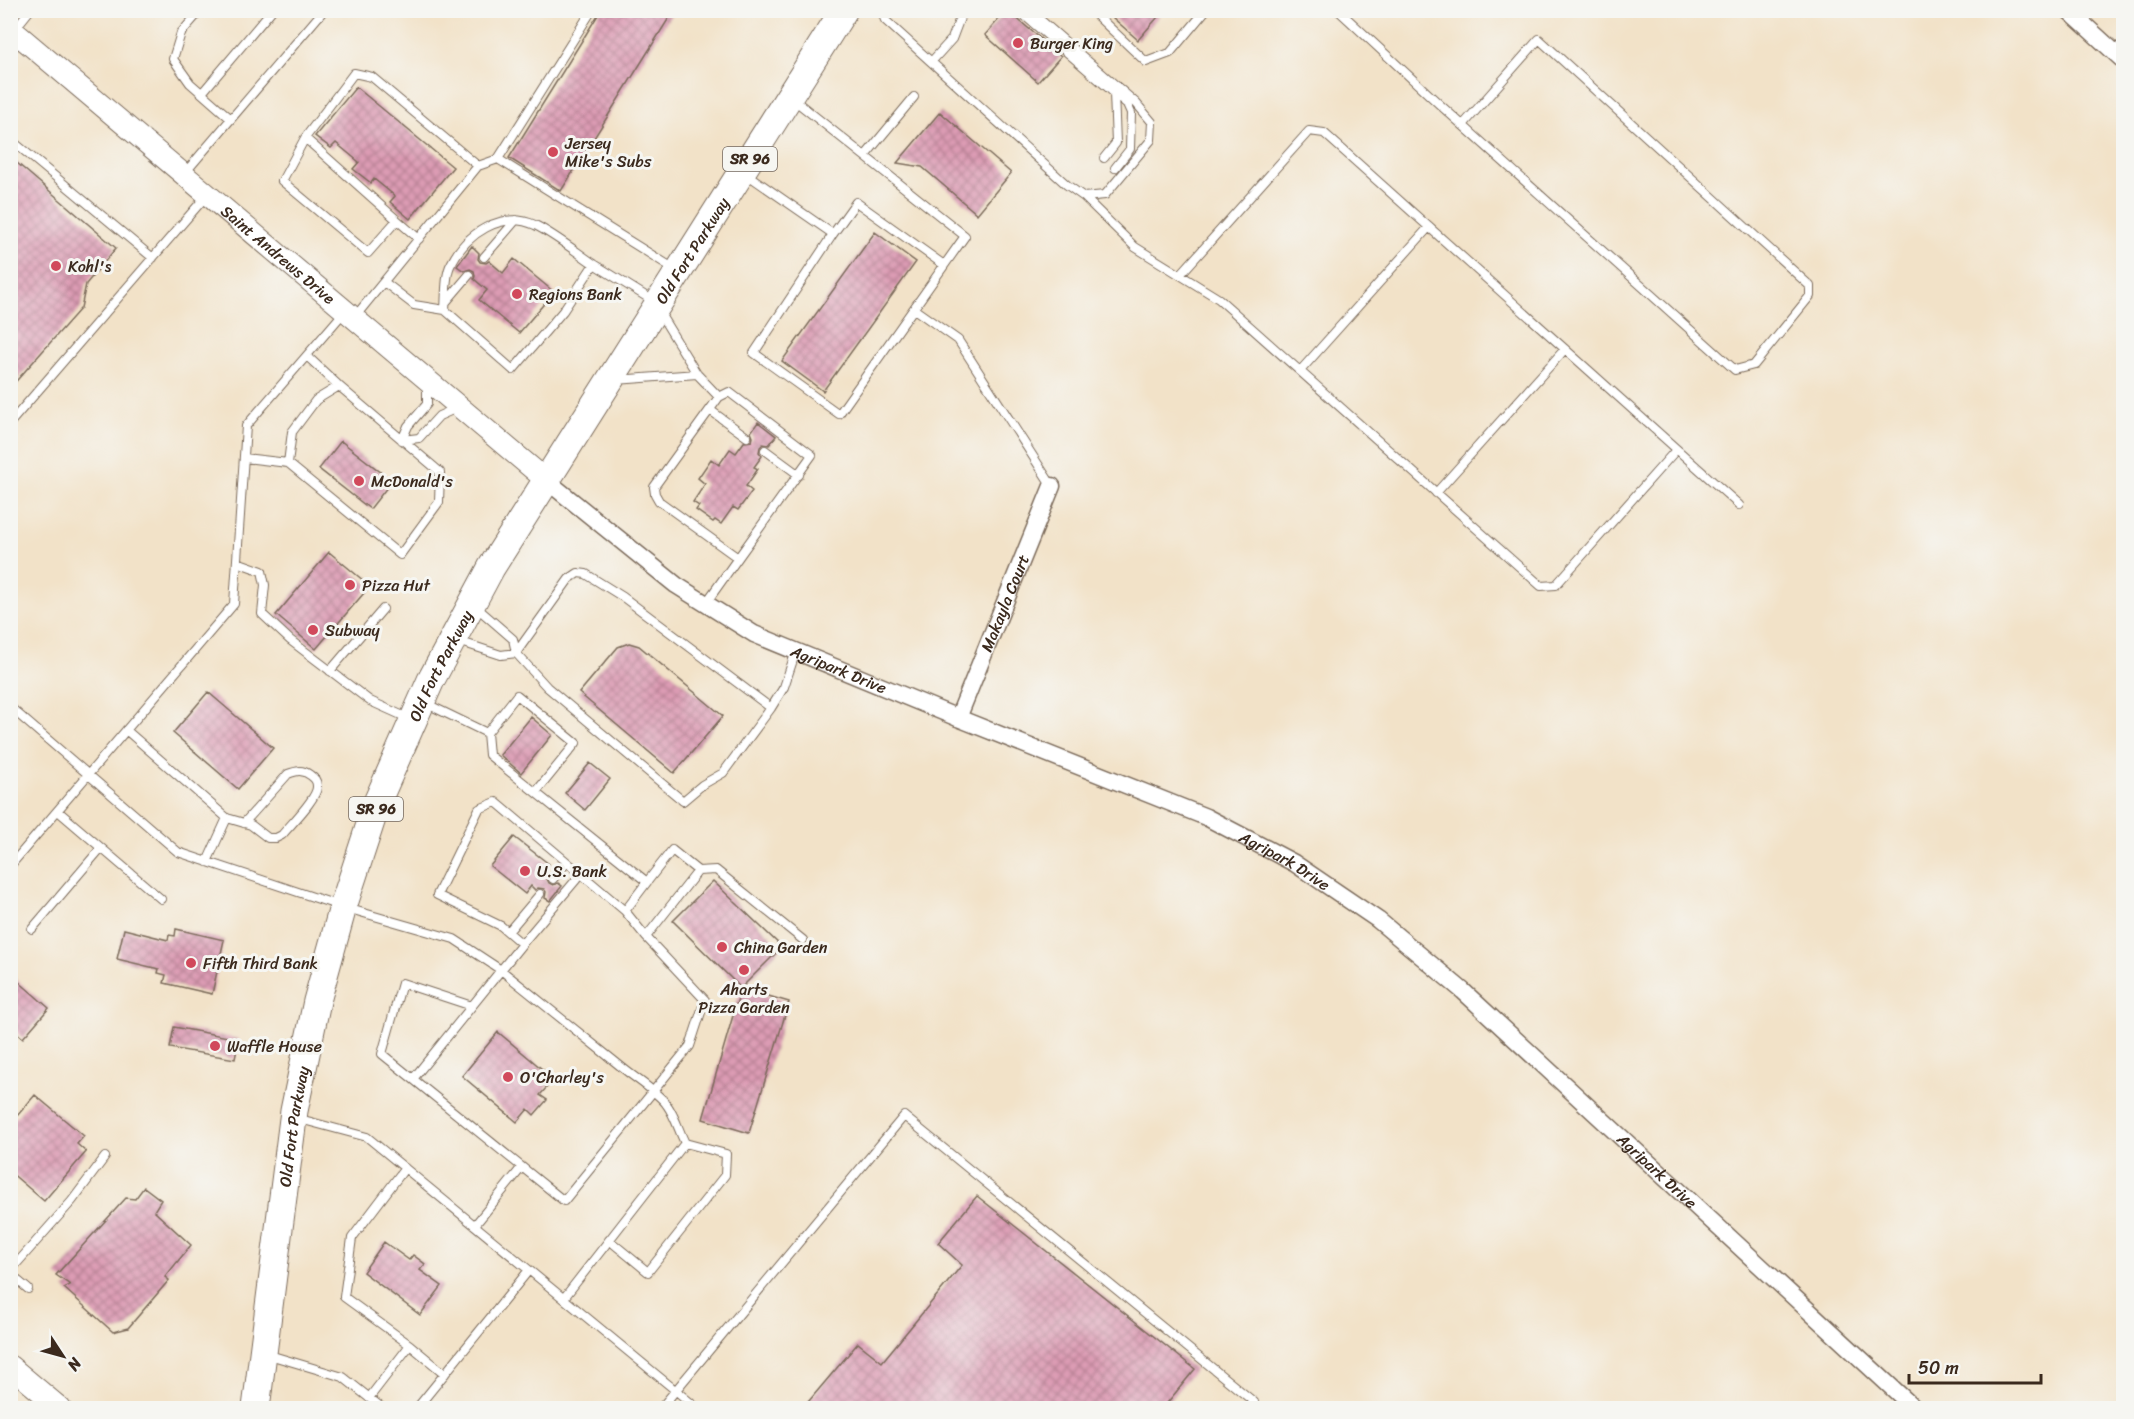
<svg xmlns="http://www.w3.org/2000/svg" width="2134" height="1419" viewBox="0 0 2134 1419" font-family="Sriracha,sans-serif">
  <defs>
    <pattern id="building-cross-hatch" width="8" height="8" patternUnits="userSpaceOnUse" patternTransform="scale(1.5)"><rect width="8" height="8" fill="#dc9bb4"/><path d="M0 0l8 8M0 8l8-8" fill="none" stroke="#b47f92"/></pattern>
  </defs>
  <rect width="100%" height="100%" fill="#f6f6f2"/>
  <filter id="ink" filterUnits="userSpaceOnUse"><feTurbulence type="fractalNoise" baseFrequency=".0167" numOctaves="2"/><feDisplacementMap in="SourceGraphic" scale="12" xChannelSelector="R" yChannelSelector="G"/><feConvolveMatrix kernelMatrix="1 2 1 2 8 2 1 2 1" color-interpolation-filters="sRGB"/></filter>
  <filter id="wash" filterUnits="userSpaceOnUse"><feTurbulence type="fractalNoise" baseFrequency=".008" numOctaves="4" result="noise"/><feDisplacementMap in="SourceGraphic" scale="24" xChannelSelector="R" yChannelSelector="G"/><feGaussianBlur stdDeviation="1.35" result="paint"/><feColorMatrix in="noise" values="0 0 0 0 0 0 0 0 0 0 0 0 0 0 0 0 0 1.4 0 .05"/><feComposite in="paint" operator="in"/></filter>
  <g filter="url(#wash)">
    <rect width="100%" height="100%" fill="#f2e2c8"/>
    <g id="blocks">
      <path fill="url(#building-cross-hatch)" d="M 601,10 L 674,10 L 561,191 L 509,158 Z
        M 1007,10 L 1061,56 L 1038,82 L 985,35 Z
        M 1104,10 L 1164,10 L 1138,40 Z
        M 356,87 L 453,167 L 410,219 L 390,202 L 395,196 L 374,179 L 371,183 L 353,169 L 359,162 L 336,143 L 331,148 L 315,136 Z
        M 940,112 L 1011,173 L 977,214 L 922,167 L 897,163 Z
        M 10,157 L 116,248 L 86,284 L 81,308 L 10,388 Z
        M 875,232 L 916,262 L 823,391 L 782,361 Z
        M 472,246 L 479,253 L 478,259 L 480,262 L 486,263 L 489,261 L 503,273 L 514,259 L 554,292 L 519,333 L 479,300 L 487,290 L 474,279 L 475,276 L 474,271 L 470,269 L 464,271 L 457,266 Z
        M 758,422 L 776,436 L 769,445 L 763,444 L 760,447 L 759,452 L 762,456 L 754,467 L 758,469 L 746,486 L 752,491 L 738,510 L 733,507 L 721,524 L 715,520 L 713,522 L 696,510 L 699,506 L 693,502 L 705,484 L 698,478 L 711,459 L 719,465 L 730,449 L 736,453 L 744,442 L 752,441 L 753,437 L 751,432 Z
        M 341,441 L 392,481 L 370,509 L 319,469 Z
        M 329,552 L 370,586 L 316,649 L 276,615 Z
        M 629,643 L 639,646 L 723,716 L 674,773 L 579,693 L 618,647 Z
        M 208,692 L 273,748 L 238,789 L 173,733 Z
        M 531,717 L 552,735 L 521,773 L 500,755 Z
        M 590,763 L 610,779 L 585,810 L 565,793 Z
        M 514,837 L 549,864 L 543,871 L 548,875 L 547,879 L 549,883 L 553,885 L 558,883 L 562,886 L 550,901 L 545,898 L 546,892 L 544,889 L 538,888 L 535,890 L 531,886 L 525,894 L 490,866 Z
        M 713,881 L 782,947 L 741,988 L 673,921 Z
        M 124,929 L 168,940 L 169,935 L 175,936 L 176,929 L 224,940 L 212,994 L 164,983 L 166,975 L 158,973 L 159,969 L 117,959 Z
        M 10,974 L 49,1008 L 23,1038 L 10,1027 Z
        M 741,988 L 789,1002 L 749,1133 L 703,1119 Z
        M 174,1027 L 239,1039 L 235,1059 L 170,1048 Z
        M 498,1032 L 554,1079 L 540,1095 L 547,1100 L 534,1115 L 528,1109 L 517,1122 L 462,1076 Z
        M 35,1095 L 84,1136 L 77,1144 L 86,1152 L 44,1201 L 10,1172 L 10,1124 Z
        M 144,1187 L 161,1200 L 154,1211 L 191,1245 L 165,1277 L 169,1280 L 128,1328 L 113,1332 L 64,1288 L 70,1285 L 56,1275 L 126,1198 L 135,1199 Z
        M 977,1196 L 1195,1369 L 1163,1408 L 803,1408 L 858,1343 L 882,1362 L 962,1265 L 938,1243 Z
        M 384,1242 L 409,1260 L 413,1255 L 425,1264 L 420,1270 L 442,1286 L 420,1315 L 363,1272 Z"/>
    </g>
  </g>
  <g filter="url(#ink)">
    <use href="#blocks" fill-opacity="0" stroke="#7b6a5a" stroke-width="1.5"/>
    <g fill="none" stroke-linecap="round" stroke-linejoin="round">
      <defs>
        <path id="service" d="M 201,10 L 181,33 L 173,59 L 190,83 L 231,119
          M 881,10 L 885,20 L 1067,185 L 1084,197 L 1105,195 L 1151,140 L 1152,122 L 1136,103 L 1029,10
          M 1018,10 L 1127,104 L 1131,113 L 1130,149 L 1115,168
          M 1091,10 L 1146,62 L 1170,53 L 1206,10
          M 1338,10 L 1438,103 L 1735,370 L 1754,365 L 1810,296 L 1810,286 L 1539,39 L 1463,125
          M 14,30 L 30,10
          M 10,51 L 22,38
          M 932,61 L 952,39 L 963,10
          M 202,93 L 272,10
          M 305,138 L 397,220
          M 10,139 L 153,258
          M 865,156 L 914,97
          M 1104,158 L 1116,143 L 1114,93
          M 498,159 L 676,270
          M 745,173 L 833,234 L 754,353 L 839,414 L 965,236 L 793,99
          M 184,174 L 324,10
          M 1084,197 L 1135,247 L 1219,299 L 1541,586 L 1556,585 L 1676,450
          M 833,234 L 856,202 L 944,265
          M 419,239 L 397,220 L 368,253 L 282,181 L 305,138 L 354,73 L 372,77 L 478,166
          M 484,257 L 516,220
          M 594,264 L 655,302
          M 1180,275 L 1309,131 L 1324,133 L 1739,505
          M 384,282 L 414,305 L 445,310 L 513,370 L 563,311 L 594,264 C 575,251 555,235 535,225 C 501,210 466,234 451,264 C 445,274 446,298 445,310
          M 446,302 L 469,275
          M 914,309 L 958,340 L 1052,486
          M 659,312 L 697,374 L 719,397
          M 354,318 L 478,166 L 498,159 L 592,10
          M 1300,371 L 1429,227
          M 616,380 L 697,374
          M 729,392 L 812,455 L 738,558 L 659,501 L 655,494 L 654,487 L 719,397 Z
          M 710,410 L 747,437
          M 10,423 L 207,195
          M 402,440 L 419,438 L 439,416 L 459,407
          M 402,440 L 408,426 L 427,404 L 427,383
          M 765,450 L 799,475
          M 244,458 L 288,463 L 400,555 L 439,502 L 440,472 L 339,386 L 307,356
          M 288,463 L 292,432 L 316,400 L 339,386
          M 1436,493 L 1565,349
          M 237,562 L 262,571 L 265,585 L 262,614 L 290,640 L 370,701 L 410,719
          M 706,603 L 738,558
          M 475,606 L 513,639 L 516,653 L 547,687 L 683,801 L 702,785 L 723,773 L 771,708 L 784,687 L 796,651
          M 455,640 L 501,655 L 516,653 L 569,579 L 578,573 L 586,574 L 623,597 L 771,708
          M 330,671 L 383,609
          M 425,703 L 487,733
          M 10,707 L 178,852 L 343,907 L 454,939 L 501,970 L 522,944 L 501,926 L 437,895 L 479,809 L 496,802 L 625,911 L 646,937
          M 126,730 L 227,818 L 207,862
          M 536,792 L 576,743 L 517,695 L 487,733 L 489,755 L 647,882 L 672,850 L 698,871 L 646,937 L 705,1000 L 690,1046 L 564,1201 L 413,1079 L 501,970 C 542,1003 583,1036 624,1069 C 635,1078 660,1094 667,1105 C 675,1116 679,1131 685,1143 L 564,1298
          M 58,811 L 161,899
          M 227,818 L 251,825 L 268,838 L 276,838 L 282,835 C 290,825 318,798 317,786 C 317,780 314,778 310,775 C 302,769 296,771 288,774 L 244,823
          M 10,866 L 234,604 L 246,426 L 345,311
          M 698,871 L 716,870 L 803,940
          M 553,879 L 567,862
          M 625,911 L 647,882
          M 32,929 L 101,848
          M 508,932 L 540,894
          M 522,944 L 581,874
          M 413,1079 L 382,1054 L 402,983 L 472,1006
          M 296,1118 L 367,1137 L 697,1408
          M 475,1225 L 522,1167
          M 609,1240 L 648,1272 L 725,1175 L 726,1154 L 685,1143
          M 10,1271 L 72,1201 L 105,1157
          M 10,1274 L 28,1289
          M 410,1345 L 445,1374
          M 266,1354 L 343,1377 L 382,1408
          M 369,1398 L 410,1345 L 344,1297 L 352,1238 L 405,1168
          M 417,1408 L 529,1270
          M 661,1408 L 904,1116 L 1254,1402 L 1249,1408"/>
        <g id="minor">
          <path d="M 2068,10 L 2124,61"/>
          <path id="s1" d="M 546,480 L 676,585 L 754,634 L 958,718 L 1206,817 L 1294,863 L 1378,920 L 1463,991 L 1914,1408"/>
          <path id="s2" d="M 958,718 L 1052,486"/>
        </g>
        <g id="tertiary">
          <path id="s3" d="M 10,28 L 546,480"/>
          <path d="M 10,1366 L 60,1408"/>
        </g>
        <g id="primary">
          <path id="s4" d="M 256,1408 L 294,1111 L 317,1001 L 343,907 L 378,800 L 431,680 L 491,568 L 844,10"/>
        </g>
      </defs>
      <use href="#service" stroke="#7b6a5a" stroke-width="10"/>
      <use href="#minor" stroke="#7b6a5a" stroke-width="19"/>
      <use href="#tertiary" stroke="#7b6a5a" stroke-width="23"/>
      <use href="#primary" stroke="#7b6a5a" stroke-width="29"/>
      <use href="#service" stroke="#fff" stroke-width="8"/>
      <use href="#minor" stroke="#fff" stroke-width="16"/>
      <use href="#tertiary" stroke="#fff" stroke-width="21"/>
      <use href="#primary" stroke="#fff" stroke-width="27"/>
    </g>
  </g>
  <g fill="#d1495b" stroke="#f6f6f2" stroke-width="2">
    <circle cx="1018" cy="43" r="6"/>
    <circle cx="553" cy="152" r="6"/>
    <circle cx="56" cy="266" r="6"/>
    <circle cx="517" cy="294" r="6"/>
    <circle cx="359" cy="481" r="6"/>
    <circle cx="350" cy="585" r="6"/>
    <circle cx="313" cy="630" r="6"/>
    <circle cx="525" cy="871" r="6"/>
    <circle cx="722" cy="947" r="6"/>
    <circle cx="191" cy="963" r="6"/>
    <circle cx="744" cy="970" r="6"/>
    <circle cx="215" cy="1046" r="6"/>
    <circle cx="508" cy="1077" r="6"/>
  </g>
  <g text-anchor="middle" stroke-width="6" stroke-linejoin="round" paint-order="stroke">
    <g fill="#f6f6f2" stroke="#73675e" stroke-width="1.5">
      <rect x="723" y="147" width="54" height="24" rx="4.5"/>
      <rect x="349" y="797" width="54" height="24" rx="4.5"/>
    </g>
    <g font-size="15" font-weight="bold" fill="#3b2a1e">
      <text x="750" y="164">SR 96</text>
      <text x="376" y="814">SR 96</text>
    </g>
    <g font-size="16" fill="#3b2a1e" stroke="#f6f6f2" text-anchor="start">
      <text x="1030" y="49">Burger King</text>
      <text x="565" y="149">Jersey<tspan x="565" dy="18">Mike's Subs</tspan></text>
      <text x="68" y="272">Kohl's</text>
      <text x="529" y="300">Regions Bank</text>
      <text x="371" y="487">McDonald's</text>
      <text x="362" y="591">Pizza Hut</text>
      <text x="325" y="636">Subway</text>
      <text x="537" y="877">U.S. Bank</text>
      <text x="734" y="953">China Garden</text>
      <text x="203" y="969">Fifth Third Bank</text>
      <text x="744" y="995" text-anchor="middle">Aharts<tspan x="744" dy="18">Pizza Garden</tspan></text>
      <text x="227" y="1052">Waffle House</text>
      <text x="520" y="1083">O'Charley's</text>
    </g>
    <g font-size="16" fill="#3b2a1e" stroke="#f6f6f2">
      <text dy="6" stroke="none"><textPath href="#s4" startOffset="1256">Old Fort Parkway</textPath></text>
      <text dy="6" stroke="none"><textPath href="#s3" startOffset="351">Saint Andrews Drive</textPath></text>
      <text dy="6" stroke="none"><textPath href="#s2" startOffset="124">Makayla Court</textPath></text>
      <text dy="6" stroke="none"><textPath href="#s4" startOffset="770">Old Fort Parkway</textPath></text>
      <text dy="6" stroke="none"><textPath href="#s1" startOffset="351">Agripark Drive</textPath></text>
      <text dy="6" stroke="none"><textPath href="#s1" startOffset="837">Agripark Drive</textPath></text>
      <text dy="6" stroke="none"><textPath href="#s4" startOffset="284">Old Fort Parkway</textPath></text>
      <text dy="6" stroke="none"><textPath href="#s1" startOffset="1323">Agripark Drive</textPath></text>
    </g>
  </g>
  <rect width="2134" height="1419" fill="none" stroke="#f6f6f2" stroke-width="36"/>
  <g transform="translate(63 1356) rotate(126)" stroke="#f6f6f2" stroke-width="4.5" paint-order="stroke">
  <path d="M0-4.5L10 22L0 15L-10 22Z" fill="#3b2a1e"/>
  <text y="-9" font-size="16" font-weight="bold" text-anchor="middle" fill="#3b2a1e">N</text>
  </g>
  <path d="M1909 1374v9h132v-9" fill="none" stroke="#3b2a1e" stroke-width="3"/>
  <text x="1918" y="1374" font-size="18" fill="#3b2a1e" stroke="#f6f6f2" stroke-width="4.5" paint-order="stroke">50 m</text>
</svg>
